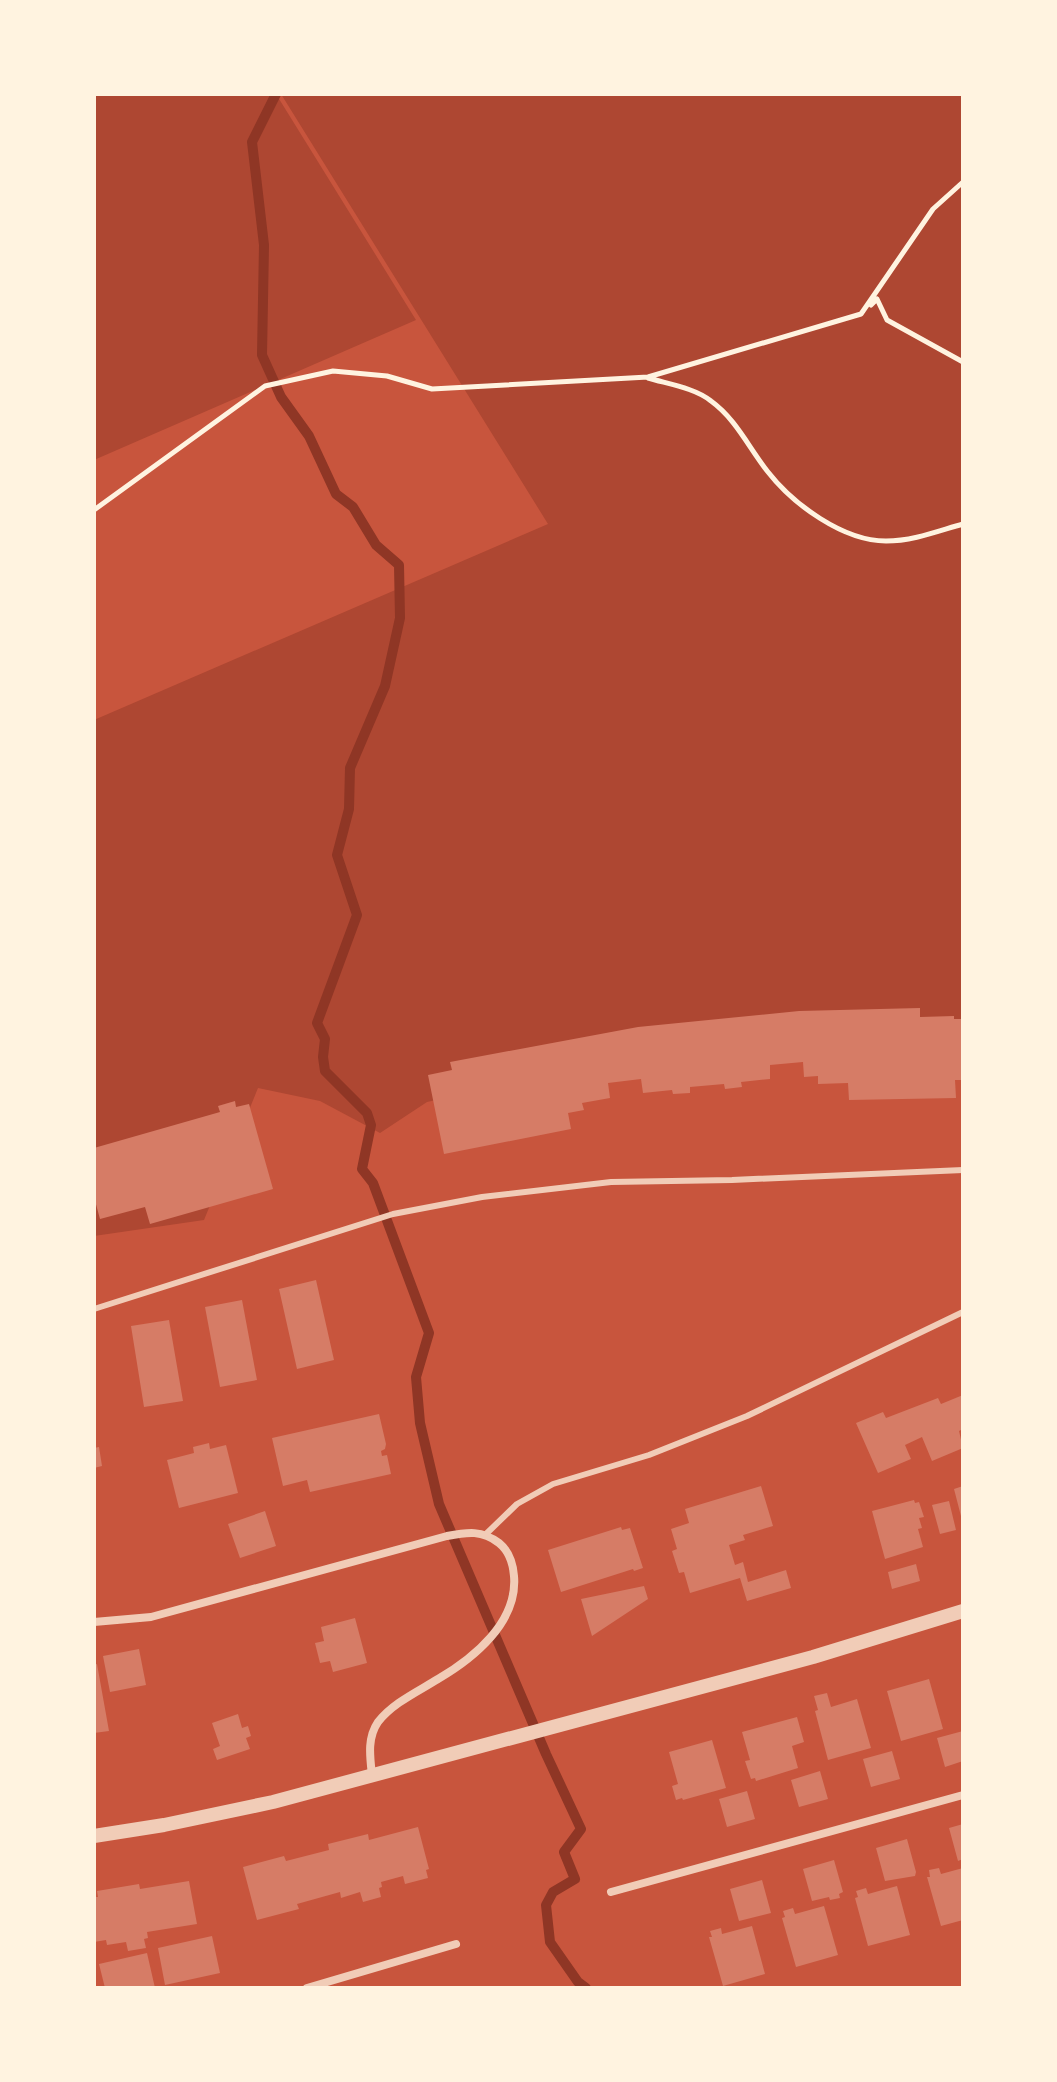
<svg xmlns="http://www.w3.org/2000/svg" width="1057" height="2082" viewBox="0 0 1057 2082" font-family="'Space Grotesk',sans-serif">
  <rect width="100%" height="100%" fill="#c8553d"/>
  <path fill="#ae4732" d="M 94,94 L 276,94 L 416,320 L 94,460 Z
    M 281,94 L 963,94 L 963,1060 L 698,1042 L 427,1102 L 380,1133 L 320,1101 L 258,1088 L 204,1220 L 94,1236 L 94,720 L 548,524 Z"/>
  <g fill="none" stroke-linecap="round" stroke-linejoin="round">
    <path stroke="#8f3625" stroke-width="10" d="M 276,94 L 252,142 L 264,245 L 262,355 L 281,397 L 309,436 L 336,494 L 353,507 L 376,545 L 399,565 L 400,618 L 385,686 L 350,768 L 349,809 L 337,855 L 357,915 L 317,1023 L 325,1039 L 323,1057 L 325,1071 L 367,1113 L 371,1125 L 362,1169 L 373,1183 L 429,1333 L 416,1377 L 420,1423 L 439,1504 L 546,1754 L 581,1829 L 564,1852 L 575,1879 L 553,1892 L 546,1905 L 550,1942 L 578,1982 L 586,1988"/>
  </g>
  <path fill="#d67c66" d="M 920,1008 L 920,1017 L 954,1016 L 954,1019 L 963,1019 L 963,1080 L 955,1080 L 956,1098 L 849,1100 L 848,1083 L 818,1084 L 818,1076 L 804,1077 L 803,1062 L 770,1065 L 770,1079 L 741,1082 L 742,1087 L 725,1089 L 724,1084 L 690,1087 L 690,1093 L 673,1094 L 672,1090 L 643,1093 L 641,1079 L 608,1083 L 610,1098 L 582,1103 L 584,1110 L 568,1113 L 571,1129 L 444,1154 L 428,1075 L 452,1070 L 450,1062 L 638,1027 L 799,1011 Z
    M 235,1101 L 236,1107 L 249,1104 L 273,1189 L 150,1224 L 145,1207 L 100,1219 L 94,1197 L 94,1148 L 220,1112 L 218,1106 Z
    M 316,1280 L 334,1360 L 297,1369 L 279,1289 Z
    M 242,1300 L 257,1380 L 220,1387 L 205,1307 Z
    M 169,1320 L 183,1401 L 144,1407 L 131,1326 Z
    M 963,1395 L 963,1429 L 959,1431 L 963,1448 L 932,1461 L 922,1437 L 905,1445 L 911,1459 L 878,1473 L 856,1423 L 883,1412 L 886,1418 L 938,1398 L 941,1404 Z
    M 379,1414 L 386,1444 L 385,1449 L 381,1451 L 382,1456 L 387,1455 L 391,1474 L 310,1492 L 307,1480 L 283,1486 L 272,1438 Z
    M 209,1443 L 210,1449 L 226,1445 L 238,1493 L 179,1508 L 167,1460 L 194,1453 L 193,1447 Z
    M 99,1447 L 102,1466 L 94,1468 L 94,1448 Z
    M 761,1486 L 773,1526 L 743,1535 L 745,1540 L 729,1545 L 735,1565 L 743,1562 L 748,1582 L 786,1570 L 791,1588 L 747,1601 L 740,1578 L 690,1593 L 684,1572 L 679,1573 L 672,1551 L 677,1549 L 671,1529 L 689,1523 L 685,1509 Z
    M 963,1486 L 963,1520 L 962,1520 L 954,1489 Z
    M 914,1500 L 915,1503 L 919,1502 L 924,1517 L 919,1518 L 922,1528 L 918,1529 L 923,1547 L 885,1559 L 872,1511 Z
    M 949,1501 L 956,1530 L 940,1534 L 932,1505 Z
    M 265,1511 L 276,1546 L 240,1558 L 228,1524 Z
    M 621,1527 L 622,1530 L 630,1528 L 643,1568 L 634,1571 L 633,1569 L 561,1592 L 548,1550 Z
    M 916,1564 L 920,1581 L 892,1589 L 888,1572 Z
    M 644,1586 L 648,1599 L 592,1636 L 581,1599 Z
    M 355,1618 L 367,1663 L 333,1672 L 330,1661 L 320,1663 L 315,1643 L 324,1641 L 321,1627 Z
    M 139,1649 L 146,1685 L 110,1692 L 103,1656 Z
    M 97,1664 L 109,1731 L 94,1733 L 94,1665 Z
    M 929,1679 L 943,1729 L 901,1741 L 887,1691 Z
    M 827,1693 L 831,1707 L 857,1699 L 871,1748 L 828,1760 L 815,1711 L 818,1710 L 814,1696 Z
    M 238,1714 L 242,1728 L 248,1726 L 251,1736 L 246,1738 L 250,1749 L 217,1760 L 213,1749 L 220,1746 L 212,1723 Z
    M 797,1717 L 804,1742 L 792,1746 L 798,1768 L 756,1781 L 755,1778 L 751,1779 L 745,1761 L 750,1760 L 742,1732 Z
    M 963,1731 L 963,1761 L 945,1767 L 937,1738 Z
    M 712,1740 L 726,1788 L 683,1800 L 682,1798 L 676,1800 L 672,1786 L 678,1784 L 669,1752 Z
    M 892,1751 L 900,1779 L 871,1787 L 863,1759 Z
    M 820,1771 L 828,1799 L 799,1807 L 791,1780 Z
    M 747,1791 L 755,1819 L 727,1827 L 719,1799 Z
    M 963,1824 L 963,1859 L 958,1861 L 949,1828 Z
    M 418,1827 L 429,1869 L 426,1870 L 428,1878 L 405,1884 L 403,1876 L 381,1882 L 382,1887 L 379,1888 L 381,1897 L 363,1902 L 360,1892 L 341,1898 L 340,1892 L 297,1904 L 299,1909 L 257,1920 L 243,1867 L 284,1856 L 286,1861 L 329,1850 L 328,1844 L 368,1834 L 369,1840 Z
    M 907,1839 L 916,1872 L 915,1876 L 885,1881 L 876,1848 Z
    M 834,1860 L 843,1892 L 839,1894 L 840,1898 L 830,1900 L 829,1897 L 812,1901 L 803,1869 Z
    M 939,1868 L 941,1874 L 963,1868 L 963,1920 L 941,1926 L 927,1877 L 930,1877 L 929,1870 Z
    M 762,1880 L 771,1913 L 739,1921 L 730,1889 Z
    M 189,1881 L 197,1924 L 147,1932 L 148,1938 L 144,1939 L 146,1948 L 128,1951 L 126,1942 L 107,1945 L 106,1940 L 94,1942 L 94,1897 L 98,1897 L 97,1891 L 139,1884 L 140,1889 Z
    M 897,1886 L 910,1935 L 868,1946 L 855,1898 L 858,1897 L 856,1891 L 866,1888 L 868,1894 Z
    M 824,1906 L 838,1955 L 796,1967 L 782,1918 L 785,1917 L 783,1911 L 793,1908 L 795,1914 Z
    M 752,1926 L 765,1974 L 723,1986 L 709,1937 L 712,1937 L 710,1931 L 721,1928 L 722,1934 Z
    M 212,1936 L 220,1973 L 165,1985 L 158,1948 Z
    M 147,1953 L 155,1988 L 105,1988 L 99,1964 Z"/>
  <g fill="none" stroke-linecap="round" stroke-linejoin="round">
    <path stroke="#fff3e0" stroke-width="5" d="M 871,305 L 877,299 L 887,320 L 963,362
      M 648,378 C 668,384 695,388 711,401 C 736,419 749,448 768,472 C 793,504 843,541 886,541 C 913,541 938,531 963,524
      M 94,510 L 265,386 L 333,371 L 387,376 L 432,389 L 648,377 L 861,314 L 933,209 L 963,182"/>
    <path stroke="#f1ccb7" stroke-width="6" d="M 94,1309 L 393,1214 L 482,1197 L 611,1182 L 732,1180 L 963,1170
      M 486,1534 L 517,1504 L 553,1484 L 649,1455 L 747,1416 L 963,1312"/>
    <path stroke="#f1ccb7" stroke-width="8" d="M 94,1622 L 151,1617 L 447,1536 C 468,1532 482,1530 499,1543 C 509,1551 513,1563 514,1576 C 518,1622 474,1658 438,1679 C 417,1692 393,1703 378,1722 C 367,1738 370,1757 372,1775
      M 611,1892 L 963,1795
      M 307,1988 L 456,1944"/>
    <path stroke="#f1ccb7" stroke-width="14" d="M 94,1836 L 164,1825 L 273,1802 L 813,1657 L 963,1611"/>
  </g>
  <rect width="1057" height="2082" fill="none" stroke="#fff3e0" stroke-width="192"/>
</svg>
